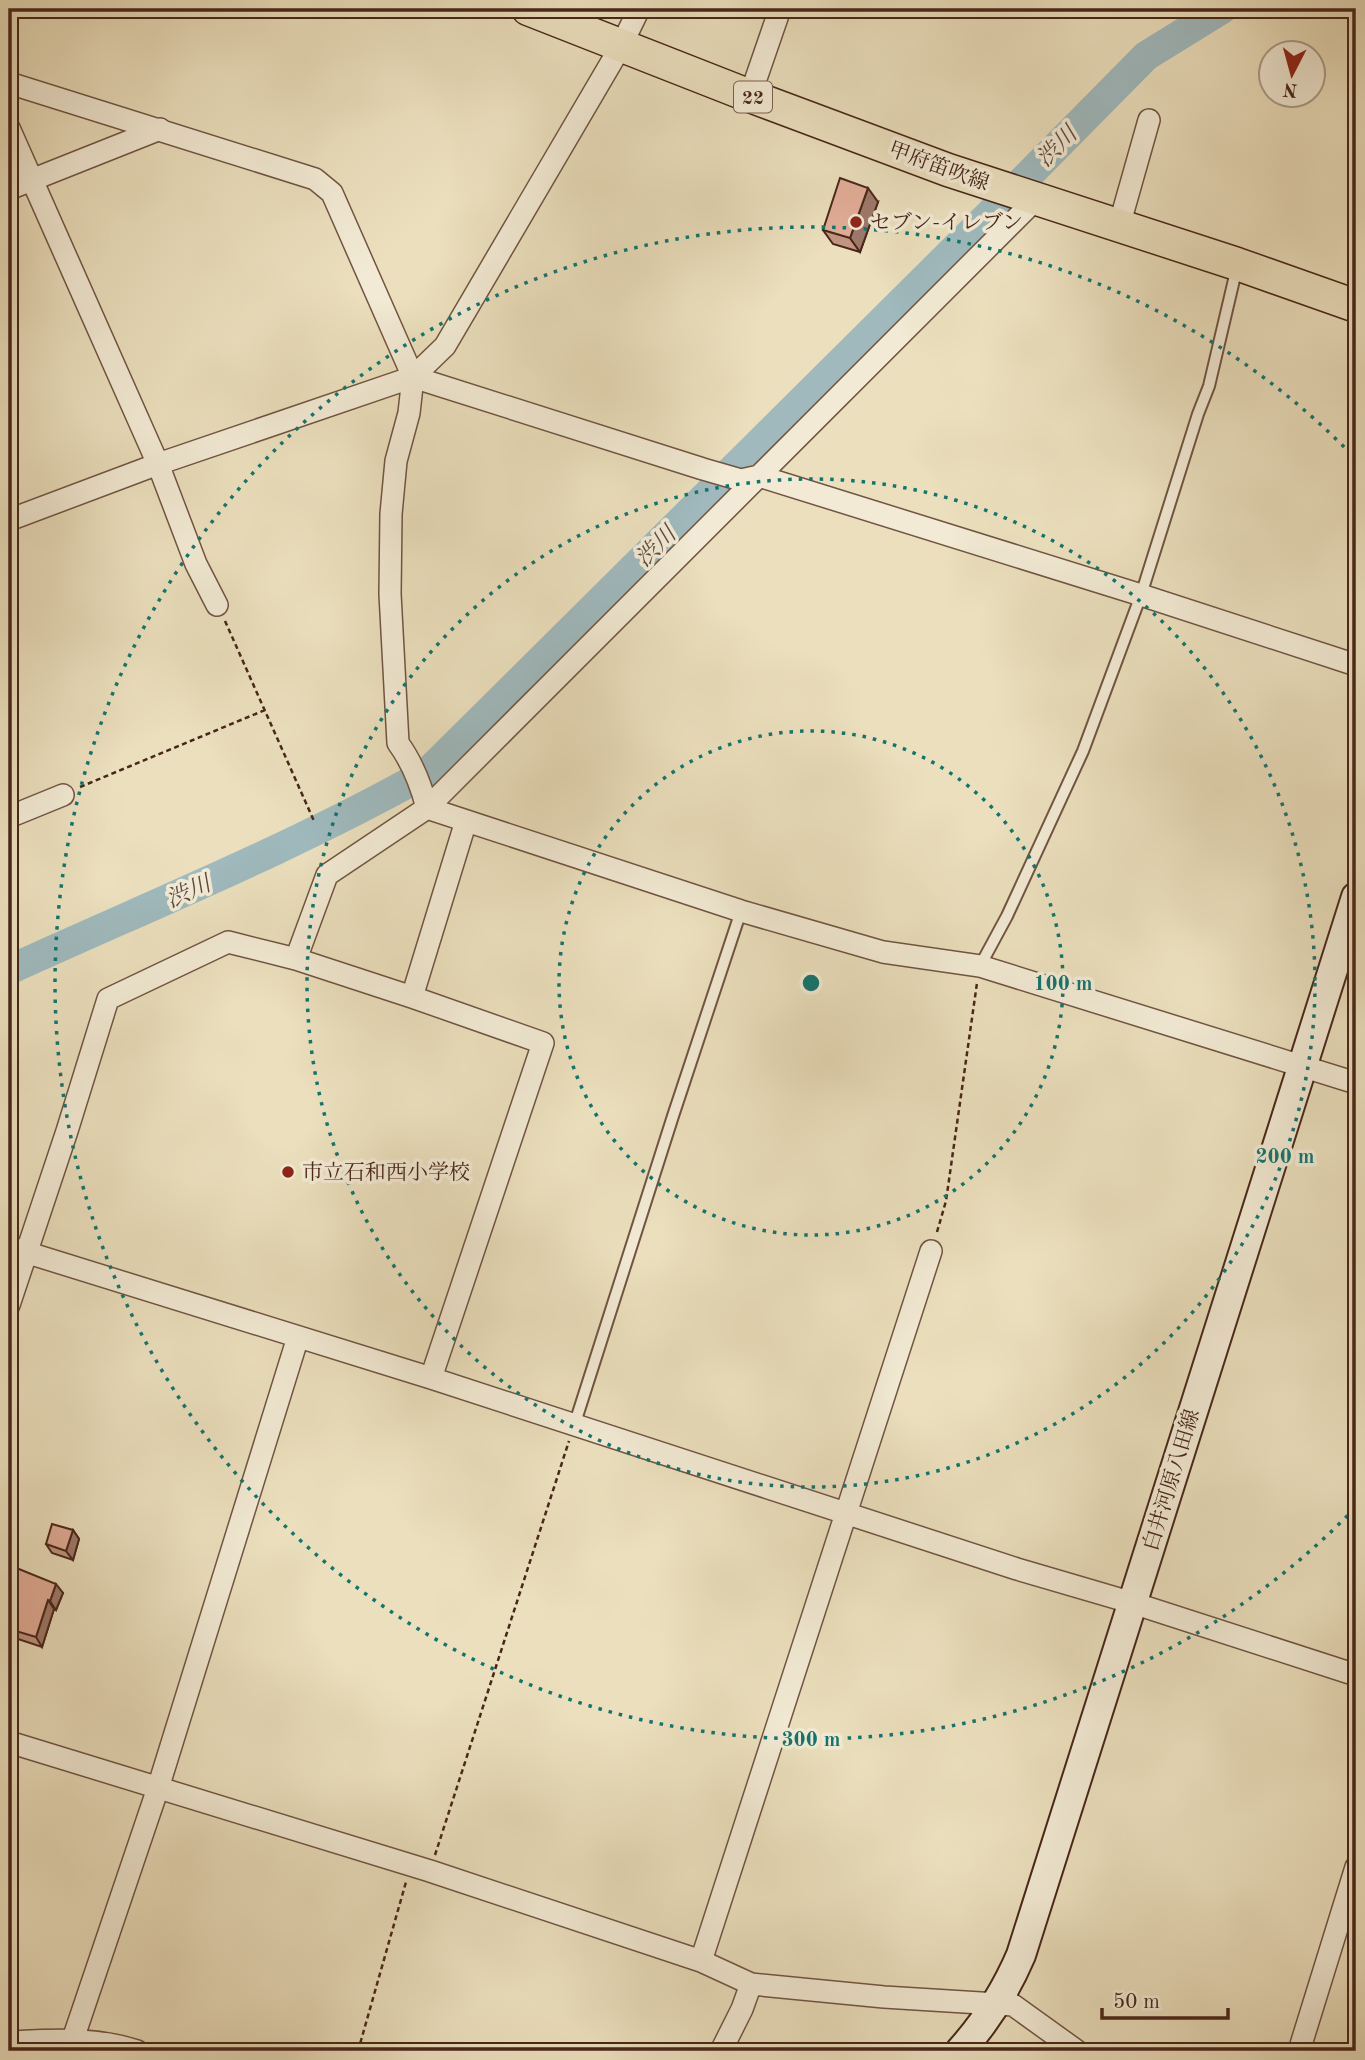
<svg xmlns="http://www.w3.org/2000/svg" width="1365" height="2060" viewBox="0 0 1365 2060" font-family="'Old Standard TT','Noto Serif JP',serif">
  <rect width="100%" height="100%" fill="#ebdfbd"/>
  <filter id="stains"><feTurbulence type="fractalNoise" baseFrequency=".00286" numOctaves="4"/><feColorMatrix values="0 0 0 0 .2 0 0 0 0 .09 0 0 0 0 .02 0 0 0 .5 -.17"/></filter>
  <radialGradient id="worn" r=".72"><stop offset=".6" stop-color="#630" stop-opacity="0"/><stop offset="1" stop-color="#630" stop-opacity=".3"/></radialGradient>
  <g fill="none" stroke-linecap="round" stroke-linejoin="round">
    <path stroke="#9fb9bd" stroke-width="30" d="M 9,970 C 149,906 293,848 428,772 L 990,214 L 1146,56 L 1222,9"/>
    <defs>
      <path id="lane" d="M 980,966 L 1007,916 L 1083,751 L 1141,595 L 1198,414 L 1209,386 L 1237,267
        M 574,1426 L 673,1116 L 741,911"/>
      <path id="street" d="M 9,83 L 315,179 L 332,193 L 413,377 L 409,413 L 396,461 L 391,514 L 390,594 L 398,743 C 412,762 421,785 427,808
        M 750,96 L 780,9
        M 9,128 L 158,464 L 196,564 L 217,605
        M 9,189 L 160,129
        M 1119,226 L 1149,120
        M 413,377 L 703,469 L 741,480 L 759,476 L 1141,595 L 1356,665
        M 9,520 L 158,464 L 413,377 L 445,346 L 621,46 L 639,9
        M 427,808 L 741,911 L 883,952 L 980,966 L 1356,1083
        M 9,817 L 63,795
        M 296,959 L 327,875 L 427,808 L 1035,200
        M 412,997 L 466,821
        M 9,1247 L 431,1378 L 1017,1569 L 1133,1603 L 1356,1675
        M 9,1305 L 67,1131 L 108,999 L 228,942 L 296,959 L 412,997 L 543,1043 L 431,1378
        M 9,1742 L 430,1871 L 701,1961 L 751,1984 L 884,1997 L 1013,2005 L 1077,2051
        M 701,1961 L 931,1251
        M 73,2039 L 158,1788 L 298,1337
        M 9,2042 C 53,2040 95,2037 137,2051
        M 721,2051 L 742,2009 L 751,1984
        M 1299,2051 L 1356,1867"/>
      <path id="secondary" d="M 960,2051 C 986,2022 1006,1990 1021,1955 L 1356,897"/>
      <path id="primary" d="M 528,9 L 750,96 L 948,170 L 1237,264 L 1356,306"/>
    </defs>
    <use href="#lane" stroke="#715442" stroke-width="14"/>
    <use href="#street" stroke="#715442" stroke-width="24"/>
    <use href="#secondary" stroke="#482619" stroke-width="32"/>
    <use href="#primary" stroke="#482619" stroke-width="35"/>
    <path stroke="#482619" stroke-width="2.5" stroke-dasharray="5 3.5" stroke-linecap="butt" d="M 225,621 L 314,821
      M 80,787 L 265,710
      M 937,1232 L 946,1201 L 977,983
      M 435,1855 L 569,1441
      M 358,2051 L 406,1882"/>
    <use href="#lane" stroke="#f2ead4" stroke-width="10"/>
    <use href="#street" stroke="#f2ead4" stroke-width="21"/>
    <use href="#secondary" stroke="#f2ead4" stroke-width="28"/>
    <use href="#primary" stroke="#ebdfbd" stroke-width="32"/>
  </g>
  <path fill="#c29583" stroke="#482619" stroke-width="2" d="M 878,202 L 860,252 L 833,244 L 823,230 Z
    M 73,1530 L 79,1539 L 73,1560 L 52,1553 L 46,1544 Z
    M 9,1565 L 63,1593 L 56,1610 L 54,1609 L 42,1647 L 9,1636 Z"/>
  <path fill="#9e796a" stroke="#482619" stroke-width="2" d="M 868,188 L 878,202 L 860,252 L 850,238 Z
    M 73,1530 L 79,1539 L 73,1560 L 66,1551 Z
    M 56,1584 L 63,1593 L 56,1610 L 50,1601 Z
    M 48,1600 L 54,1609 L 42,1647 L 36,1637 Z"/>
  <path fill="#e2ad98" stroke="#482619" stroke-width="2" d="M 840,178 L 868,188 L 850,238 L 823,230 Z
    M 52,1524 L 73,1530 L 66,1551 L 46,1544 Z
    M 9,1565 L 56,1584 L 50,1601 L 48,1600 L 36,1637 L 9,1629 Z"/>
  <g fill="none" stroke="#0f766e" stroke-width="3.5" stroke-dasharray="3.5 7">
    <circle cx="811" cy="983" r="252"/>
    <circle cx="811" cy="983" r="504"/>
    <path d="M1355 1508A756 756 0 1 1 1355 458"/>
  </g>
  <g fill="#8f2418" stroke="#f2ead4" stroke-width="2.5">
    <circle cx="856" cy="222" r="7"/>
    <circle cx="288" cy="1172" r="7"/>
  </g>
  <g text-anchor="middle" stroke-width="7" stroke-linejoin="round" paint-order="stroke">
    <rect fill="#f2ead4" stroke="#7b6151" stroke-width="2" x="734" y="81.5" width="38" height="31" rx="5"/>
    <g font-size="19" font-weight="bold" fill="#482619">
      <text x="753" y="104">22</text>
    </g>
    <g font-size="21" fill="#482619" stroke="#f2ead4">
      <text transform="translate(939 166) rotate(20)" y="7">甲府笛吹線</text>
      <text transform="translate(1171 1480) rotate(-73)" y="7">白井河原八田線</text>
    </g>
    <g font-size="21" fill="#482619" stroke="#f2ead4" text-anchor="start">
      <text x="870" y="229">セブン-イレブン</text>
      <text x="302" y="1179">市立石和西小学校</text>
    </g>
    <g font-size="23" font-style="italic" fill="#5e4b42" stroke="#f2ead4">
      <text transform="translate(1056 146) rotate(-45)" y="8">渋川</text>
      <text transform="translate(655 546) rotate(-45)" y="8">渋川</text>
      <text transform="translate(188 891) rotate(-24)" y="8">渋川</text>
    </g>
  </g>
  <circle cx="811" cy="983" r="10" fill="#0f766e" stroke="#f2ead4" stroke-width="3.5"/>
  <g font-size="21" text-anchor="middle" font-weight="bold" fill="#0f766e" stroke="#f2ead4" stroke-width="7" stroke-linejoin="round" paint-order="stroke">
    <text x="1063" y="990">100 m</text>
    <text x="1285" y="1163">200 m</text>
    <text x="811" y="1746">300 m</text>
  </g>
  <rect width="1365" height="2060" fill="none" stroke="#ebdfbd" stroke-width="35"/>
  <rect x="10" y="10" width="1344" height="2039" fill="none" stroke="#482619" stroke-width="3.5"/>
  <rect x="18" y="18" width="1330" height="2025" fill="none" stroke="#482619" stroke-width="2"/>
  <g transform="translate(1292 74) rotate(186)"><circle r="33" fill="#f2ead4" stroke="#ae9c89" stroke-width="2"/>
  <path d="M0-5L12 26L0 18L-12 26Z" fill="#8f2418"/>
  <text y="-10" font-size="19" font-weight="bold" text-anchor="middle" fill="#482619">N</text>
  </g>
  <path d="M1102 2008v10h126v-10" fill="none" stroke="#482619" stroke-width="3.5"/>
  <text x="1113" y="2008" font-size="21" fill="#482619" stroke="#f2ead4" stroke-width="5" paint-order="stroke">50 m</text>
  <rect width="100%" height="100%" filter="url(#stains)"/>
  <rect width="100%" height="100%" fill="url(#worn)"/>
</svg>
